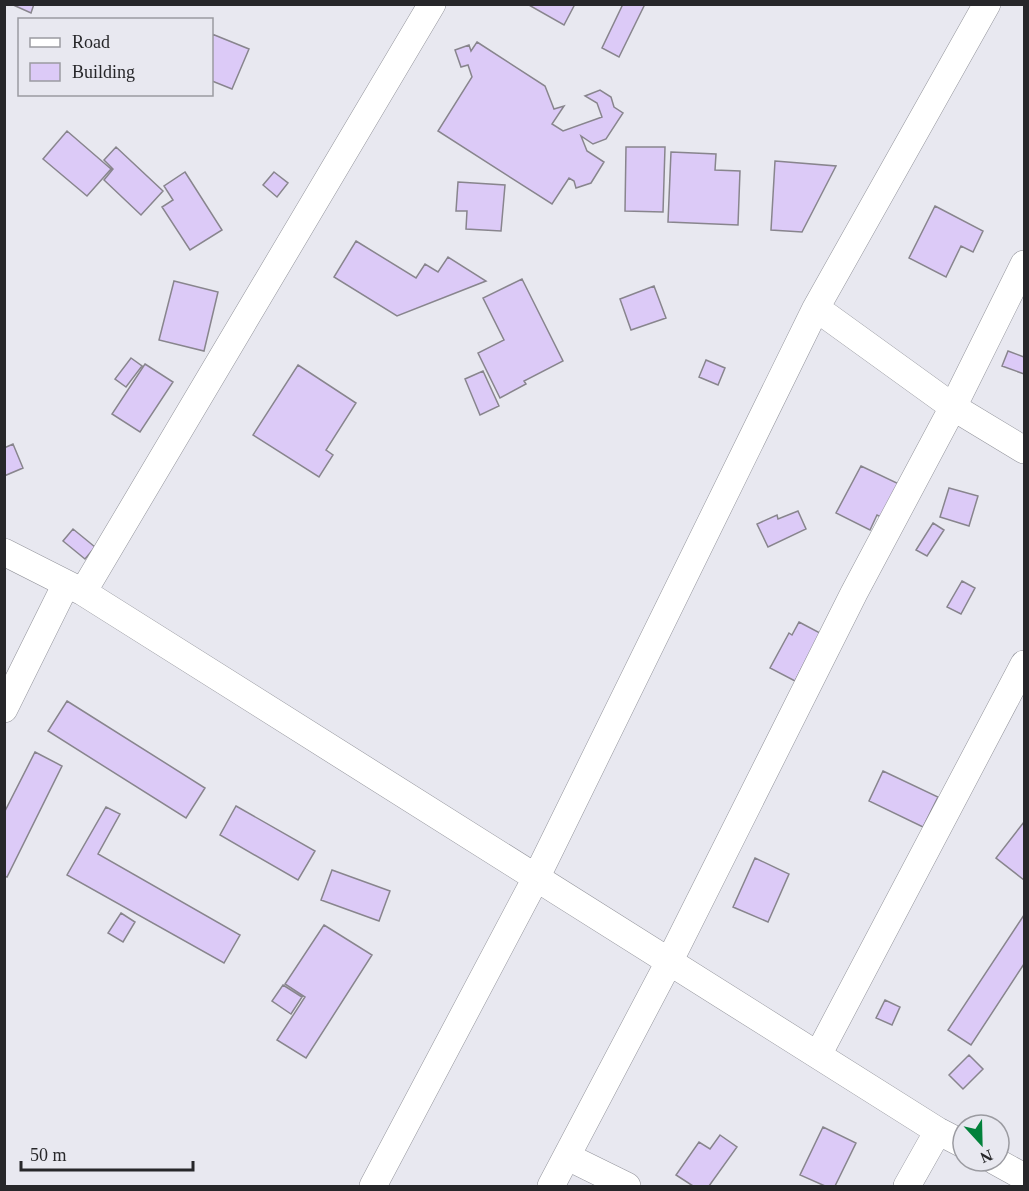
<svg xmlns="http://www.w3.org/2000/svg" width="1029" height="1191" viewBox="0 0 1029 1191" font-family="Georgia,serif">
  <rect width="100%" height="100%" fill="#e8e8f0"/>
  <path fill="#dccaf7" stroke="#88858d" stroke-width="1.5" d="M 11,4 L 34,4 L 31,13 Z
    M 527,4 L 575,4 L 564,25 Z
    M 623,4 L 645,4 L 619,57 L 602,48 Z
    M 212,34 L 249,49 L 232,89 L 212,81 Z
    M 477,42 L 545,86 L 554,109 L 564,106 L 552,124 L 563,131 L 602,117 L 597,103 L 585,96 L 600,90 L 611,97 L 614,107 L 623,113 L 606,139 L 593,144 L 581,136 L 587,151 L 604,162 L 591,183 L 576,188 L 574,181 L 569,178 L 552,204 L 438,131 L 472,77 L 468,65 L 461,67 L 455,50 L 469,45 L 471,51 Z
    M 67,131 L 111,169 L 87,196 L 43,159 Z
    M 116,147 L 163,191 L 141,215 L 104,180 L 113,169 L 104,160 Z
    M 626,147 L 665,147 L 663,212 L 625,211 Z
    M 671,152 L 716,154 L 715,170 L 740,171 L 738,225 L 668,222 Z
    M 775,161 L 836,166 L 802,232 L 771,230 Z
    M 185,172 L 222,230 L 190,250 L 162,207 L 173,200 L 164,186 Z
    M 274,172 L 288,183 L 277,197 L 263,185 Z
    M 458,182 L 505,185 L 501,231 L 466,229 L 467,211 L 456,211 Z
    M 935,206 L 983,231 L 973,252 L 961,246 L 946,277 L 909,258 Z
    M 356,241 L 416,278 L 425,264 L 438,272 L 448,257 L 486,281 L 397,316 L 334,277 Z
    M 522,279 L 563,361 L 524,381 L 526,384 L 500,398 L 478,353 L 504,340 L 483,298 Z
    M 174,281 L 218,292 L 204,351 L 159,340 Z
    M 654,286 L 666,318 L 631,330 L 620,299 Z
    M 1008,351 L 1024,357 L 1024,374 L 1002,366 Z
    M 131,358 L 142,366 L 126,387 L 115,379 Z
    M 706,360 L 725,368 L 718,385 L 699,377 Z
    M 145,364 L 173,382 L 140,432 L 112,414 Z
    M 298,365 L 356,403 L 326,450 L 333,455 L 319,477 L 253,435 Z
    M 483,371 L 499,406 L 480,415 L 465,379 Z
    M 13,444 L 23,468 L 4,476 L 4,448 Z
    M 861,466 L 899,484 L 883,518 L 877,515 L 870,530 L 836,513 Z
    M 949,488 L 978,496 L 969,526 L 940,517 Z
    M 798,511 L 806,529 L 768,547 L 757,524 L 777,515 L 778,519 Z
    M 933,523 L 944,530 L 927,556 L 916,550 Z
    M 73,529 L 95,547 L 85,559 L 63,541 Z
    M 962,581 L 975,588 L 961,614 L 947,607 Z
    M 799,622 L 820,633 L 795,681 L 770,668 L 789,633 L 792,635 Z
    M 67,701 L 205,788 L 186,818 L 48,731 Z
    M 35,752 L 62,766 L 7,877 L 4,876 L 4,813 Z
    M 883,771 L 938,797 L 923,827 L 869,801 Z
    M 236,806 L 315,851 L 298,880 L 220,835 Z
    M 106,807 L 120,814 L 98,854 L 240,935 L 224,963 L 67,875 Z
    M 1024,822 L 1024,880 L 996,858 Z
    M 755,858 L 789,874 L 768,922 L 733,907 Z
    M 332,870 L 390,891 L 379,921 L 321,900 Z
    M 121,913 L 135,922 L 123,942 L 108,933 Z
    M 1024,915 L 1024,964 L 971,1045 L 948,1030 Z
    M 324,925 L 372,955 L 306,1058 L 277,1040 L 305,997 L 285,984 Z
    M 283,985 L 302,997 L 291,1014 L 272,1001 Z
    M 885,1000 L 900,1007 L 892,1025 L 876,1018 Z
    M 969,1055 L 983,1069 L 963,1089 L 949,1075 Z
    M 823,1127 L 856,1143 L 835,1186 L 825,1186 L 800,1175 Z
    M 720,1135 L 737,1147 L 709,1186 L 693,1186 L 676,1175 L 699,1142 L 710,1149 Z"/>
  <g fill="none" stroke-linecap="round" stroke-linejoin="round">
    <defs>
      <path id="minor" d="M 816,308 L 953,407 L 1024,450
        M 4,552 L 83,592 L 938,1131 L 963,1144
        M 83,592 L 432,4
        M 4,709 L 66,584
        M 818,1055 L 1024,664
        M 568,1157 L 627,1186
        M 995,1161 L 1024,1177
        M 373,1186 L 536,878 L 816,308 L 987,4
        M 551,1186 L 669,962 L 854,593 L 953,407 L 1024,264
        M 907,1186 L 938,1131"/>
    </defs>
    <use href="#minor" stroke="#93949b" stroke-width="28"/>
    <use href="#minor" stroke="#fff" stroke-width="27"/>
  </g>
  <rect width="1029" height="1191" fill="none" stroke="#27272a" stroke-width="12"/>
  <rect x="18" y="18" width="195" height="78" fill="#e8e8f0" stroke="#9b9ba1" stroke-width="1.5"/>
  <rect x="30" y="38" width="30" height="9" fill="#ffffff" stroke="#9b9ba1" stroke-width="1.5"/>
  <text x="72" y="48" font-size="18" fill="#27272a">Road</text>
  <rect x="30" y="63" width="30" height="18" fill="#dccaf7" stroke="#9b9ba1" stroke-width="1.5"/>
  <text x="72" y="78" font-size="18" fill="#27272a">Building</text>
  <g transform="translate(981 1143) rotate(158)"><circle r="28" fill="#e8e8f0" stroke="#9b9ba1" stroke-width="1.5"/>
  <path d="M0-4.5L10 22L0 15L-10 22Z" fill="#02813b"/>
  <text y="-9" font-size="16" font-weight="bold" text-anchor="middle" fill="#27272a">N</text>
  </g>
  <path d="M21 1161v9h172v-9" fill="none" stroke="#27272a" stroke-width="3"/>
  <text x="30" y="1161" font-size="18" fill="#27272a" stroke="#e8e8f0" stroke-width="4.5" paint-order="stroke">50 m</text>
</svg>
